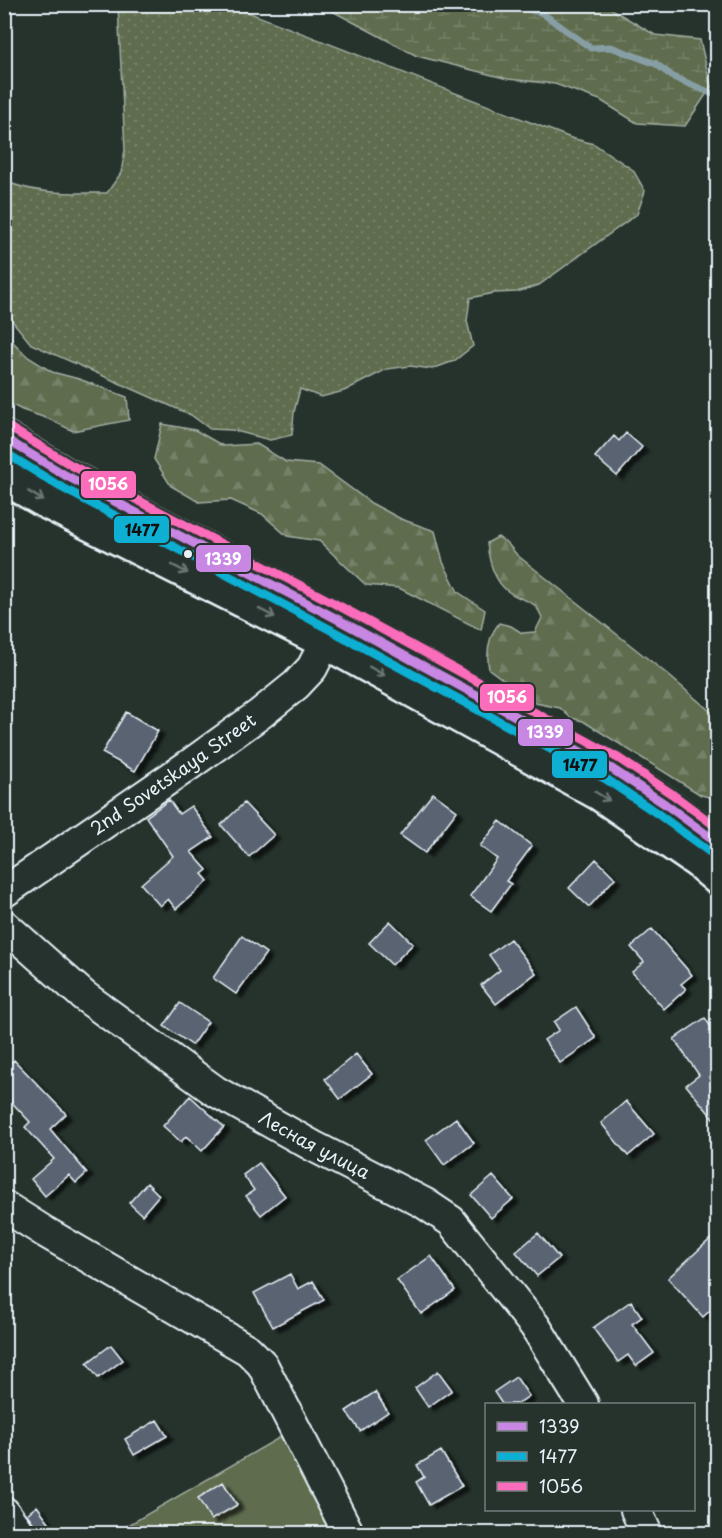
<svg xmlns="http://www.w3.org/2000/svg" width="722" height="1538" viewBox="0 0 722 1538" font-family="'Playpen Sans',sans-serif">
  <defs>
    <pattern id="grass-dots" width="8" height="8" patternUnits="userSpaceOnUse" patternTransform="scale(1.5)"><rect width="8" height="8" fill="#5e6c4e"/><path d="M2 2h.1M6 6h.1" fill="none" stroke="#758168" stroke-width="1.8" stroke-linecap="round"/></pattern>
    <pattern id="forest-firs" width="22" height="20" patternUnits="userSpaceOnUse" patternTransform="scale(1.5)"><rect width="22" height="20" fill="#5e6c4e"/><path d="M5 1l3.5 6h-7zM16 11l3.5 6h-7z" fill="#758168"/></pattern>
    <pattern id="wetland-marsh" width="20" height="14" patternUnits="userSpaceOnUse" patternTransform="scale(1.5)"><rect width="20" height="14" fill="#5e6c4e"/><path d="M1 5h8M5 5V1M11 12h8M15 12V8" fill="none" stroke="#758168"/></pattern>
    <filter id="shadow"><feDropShadow dx="6" dy="4" stdDeviation="1.5" flood-color="#0009"/></filter>
  </defs>
  <rect width="100%" height="100%" fill="#26332d"/>
  <filter id="ink" filterUnits="userSpaceOnUse"><feTurbulence type="fractalNoise" baseFrequency=".0167" numOctaves="2"/><feDisplacementMap in="SourceGraphic" scale="12" xChannelSelector="R" yChannelSelector="G"/><feConvolveMatrix kernelMatrix="1 2 1 2 8 2 1 2 1" color-interpolation-filters="sRGB"/></filter>
  <g filter="url(#ink)">
    <path fill="url(#grass-dots)" stroke="#a3aea3" stroke-width="1.5" d="M 227,4 L 571,138 L 594,144 L 633,170 L 645,191 L 637,214 L 539,285 L 517,292 L 494,293 L 470,298 L 467,321 L 473,346 L 454,361 L 432,369 L 410,366 L 387,369 L 344,391 L 321,397 L 300,389 L 294,412 L 292,435 L 270,440 L 232,430 L 210,429 L 191,415 L 31,344 L 5,312 L 5,181 C 37,195 72,193 107,193 L 121,173 L 125,150 L 118,5 Z"/>
    <path fill="url(#forest-firs)" stroke="#a3aea3" stroke-width="1.5" d="M 5,319 L 11,340 L 28,357 L 52,372 L 79,379 L 127,397 L 129,420 L 73,431 L 49,419 L 22,410 L 5,401 Z
      M 162,424 L 195,430 L 223,446 L 257,444 L 286,462 L 319,465 L 371,503 L 401,519 L 435,531 L 443,562 L 458,592 L 485,610 L 481,630 L 399,588 L 366,585 L 319,541 L 287,536 L 262,514 L 231,500 L 199,502 L 171,486 L 154,459 Z
      M 498,537 L 508,544 L 517,555 L 667,674 L 717,717 L 717,799 L 701,795 L 583,721 L 571,718 L 560,708 L 535,703 L 489,669 C 486,652 488,637 499,623 L 511,626 L 522,633 L 535,632 L 542,618 C 535,600 529,603 514,595 C 495,586 489,563 487,543 Z"/>
    <path fill="url(#wetland-marsh)" stroke="#a3aea3" stroke-width="1.5" d="M 321,5 L 607,5 L 616,12 L 655,35 L 700,40 L 711,87 L 685,126 L 637,123 L 600,100 L 555,84 L 508,79 L 417,56 Z"/>
    <path fill="#5e6c4e" stroke="#a3aea3" stroke-width="1.5" d="M 289,1432 L 338,1534 L 113,1534 Z"/>
    <g fill="none" stroke-linecap="round" stroke-linejoin="round">
      <path stroke="#879ea4" stroke-width="7" d="M 511,4 L 542,13 L 591,48 L 611,47 L 656,64 L 673,77 L 718,96"/>
    </g>
    <path fill="#5a6472" stroke="#e8f1f8" stroke-width="1.5" filter="url(#shadow)" d="M 626,433 L 642,447 L 617,476 L 595,457 L 614,436 L 619,441 Z
      M 126,712 L 158,731 L 135,771 L 102,753 Z
      M 433,793 L 457,811 L 425,853 L 400,835 Z
      M 169,800 L 179,814 L 191,806 L 213,837 L 191,852 L 207,870 L 202,874 L 208,881 L 176,909 L 168,899 L 160,906 L 141,884 L 173,856 L 146,817 Z
      M 244,803 L 274,835 L 249,857 L 221,825 Z
      M 500,821 L 532,846 L 506,881 L 511,884 L 491,911 L 470,896 L 497,859 L 480,846 Z
      M 596,859 L 615,878 L 589,907 L 569,888 Z
      M 390,921 L 413,944 L 392,965 L 369,943 Z
      M 652,929 L 692,975 L 681,984 L 686,989 L 664,1009 L 632,972 L 644,962 L 631,947 Z
      M 242,936 L 266,953 L 236,994 L 213,978 Z
      M 510,939 L 536,973 L 496,1004 L 481,985 L 500,970 L 489,955 Z
      M 180,1003 L 208,1022 L 192,1045 L 164,1026 Z
      M 576,1007 L 596,1038 L 560,1063 L 544,1040 L 559,1030 L 554,1022 Z
      M 705,1018 L 717,1036 L 717,1123 L 686,1085 L 699,1075 L 674,1039 Z
      M 356,1054 L 372,1074 L 340,1099 L 325,1079 Z
      M 14,1060 L 66,1114 L 50,1129 L 87,1173 L 76,1183 L 69,1175 L 45,1196 L 31,1179 L 54,1159 L 25,1127 L 30,1122 L 4,1094 L 4,1069 Z
      M 190,1096 L 224,1127 L 202,1151 L 186,1136 L 181,1142 L 163,1126 Z
      M 626,1101 L 654,1134 L 628,1156 L 601,1123 Z
      M 456,1118 L 474,1143 L 444,1165 L 426,1140 Z
      M 259,1163 L 285,1196 L 261,1215 L 246,1196 L 254,1190 L 243,1175 Z
      M 493,1176 L 513,1199 L 491,1218 L 471,1195 Z
      M 147,1183 L 159,1195 L 142,1215 L 129,1203 Z
      M 538,1233 L 559,1258 L 537,1276 L 516,1252 Z
      M 717,1233 L 717,1304 L 703,1317 L 668,1278 Z
      M 431,1256 L 455,1290 L 421,1314 L 397,1280 Z
      M 290,1274 L 298,1289 L 313,1281 L 324,1300 L 273,1327 L 254,1293 Z
      M 631,1301 L 642,1317 L 632,1324 L 654,1353 L 636,1366 L 628,1355 L 618,1362 L 593,1328 Z
      M 111,1345 L 123,1360 L 98,1378 L 87,1363 Z
      M 438,1371 L 452,1390 L 428,1407 L 415,1388 Z
      M 516,1377 L 529,1396 L 517,1404 L 502,1404 L 494,1392 Z
      M 375,1392 L 388,1412 L 360,1431 L 346,1411 Z
      M 157,1420 L 167,1436 L 134,1455 L 125,1439 Z
      M 441,1451 L 462,1486 L 429,1505 L 416,1482 L 424,1477 L 417,1465 Z
      M 223,1482 L 237,1505 L 211,1520 L 198,1498 Z
      M 37,1506 L 57,1533 L 37,1533 L 34,1524 L 27,1514 Z"/>
    <g fill="none" stroke-linecap="round" stroke-linejoin="round">
      <defs>
        <g id="minor">
          <path id="s1" d="M 4,892 L 189,765 L 260,714 L 296,685 L 312,668 L 336,621"/>
          <path id="s2" d="M 4,925 L 84,996 L 215,1091 L 313,1146 L 424,1203 L 451,1221 L 535,1326 L 583,1404"/>
          <path d="M 4,1206 L 45,1232 L 248,1350 L 262,1364 L 349,1534"/>
          <path d="M 636,1510 L 647,1534"/>
          <path d="M 4,1512 L 20,1534"/>
        </g>
        <path id="major" d="M 4,438 L 65,475 L 337,619 L 612,769 L 665,804 L 718,843
          M 4,477 L 45,501 L 326,642 L 599,793 L 698,861 L 718,878"/>
      </defs>
      <use href="#minor" stroke="#e8f1f8" stroke-width="34"/>
      <use href="#major" stroke="#e8f1f8" stroke-width="38"/>
      <use href="#minor" stroke="#26332d" stroke-width="30"/>
      <use href="#major" stroke="#26332d" stroke-width="33"/>
      <defs>
        <path id="bus-1" d="M 4,438 L 65,475 L 337,619 L 612,769 L 665,804 L 718,843"/>
        <path id="bus-2" d="M 4,452 L 59,486 L 331,630 L 606,779 L 658,814 L 711,853"/>
        <path id="bus-3" d="M 10,428 L 71,465 L 343,608 L 618,758 L 672,794 L 718,828"/>
      </defs>
      <use href="#bus-1" stroke="#26332d" stroke-width="14"/>
      <use href="#bus-2" stroke="#26332d" stroke-width="14"/>
      <use href="#bus-3" stroke="#26332d" stroke-width="14"/>
      <use href="#bus-1" stroke="#c787e3" stroke-width="9"/>
      <use href="#bus-2" stroke="#0dafd3" stroke-width="9"/>
      <use href="#bus-3" stroke="#fb6dba" stroke-width="9"/>
    </g>
    <defs><path id="oneway-shaft" d="M-6 0H5M1.5-3L5.5 0L1.5 3" fill="none" stroke-width="1.6" stroke-linecap="round" stroke-linejoin="round" transform="scale(1.5)"/></defs>
    <g stroke="#6a7674">
      <use href="#oneway-shaft" transform="translate(36 496) rotate(31)"/>
      <use href="#oneway-shaft" transform="translate(180 569) rotate(27)"/>
      <use href="#oneway-shaft" transform="translate(267 613) rotate(27)"/>
      <use href="#oneway-shaft" transform="translate(377 671) rotate(29)"/>
      <use href="#oneway-shaft" transform="translate(602 796) rotate(32)"/>
    </g>
  </g>
  <circle fill="#e8f1f8" stroke="#26332d" stroke-width="2" cx="188" cy="554" r="5"/>
  <g text-anchor="middle" stroke-width="4.5" stroke-linejoin="round" paint-order="stroke">
    <g font-size="18" fill="#e8f1f8" stroke="#26332d">
      <text dy="6" stroke="none"><textPath href="#s1" startOffset="206">2nd Sovetskaya Street</textPath></text>
      <text dy="6" stroke="none"><textPath href="#s2" startOffset="382">Лесная улица</textPath></text>
    </g>
  </g>
  <g stroke="#26332d" stroke-width="2">
    <rect x="80" y="470" width="57" height="29" rx="6" fill="#fb6dba"/>
    <rect x="113" y="515" width="57" height="29" rx="6" fill="#0dafd3"/>
    <rect x="195" y="544" width="57" height="29" rx="6" fill="#c787e3"/>
    <rect x="479" y="683" width="56" height="29" rx="6" fill="#fb6dba"/>
    <rect x="517" y="718" width="57" height="29" rx="6" fill="#c787e3"/>
    <rect x="551" y="750" width="57" height="29" rx="6" fill="#0dafd3"/>
  </g>
  <g font-size="16" text-anchor="middle" font-weight="bold" fill="#fff">
    <text x="108" y="490">1056</text>
    <text x="223" y="565">1339</text>
    <text x="507" y="703">1056</text>
    <text x="545" y="738">1339</text>
  </g>
  <g font-size="16" text-anchor="middle" font-weight="bold" fill="#111">
    <text x="142" y="536">1477</text>
    <text x="580" y="771">1477</text>
  </g>
  <rect width="722" height="1538" fill="none" stroke="#26332d" stroke-width="24"/>
  <rect x="12" y="12" width="698" height="1514" fill="none" stroke="#e8f1f8" stroke-width="2" filter="url(#ink)"/>
  <rect x="485" y="1403" width="210" height="108" fill="#26332d" stroke="#747f7e" stroke-width="1.5"/>
  <rect x="497" y="1422" width="30" height="9" fill="#c787e3" stroke="#747f7e" stroke-width="1.5"/>
  <text x="539" y="1433" font-size="18" fill="#e8f1f8">1339</text>
  <rect x="497" y="1452" width="30" height="9" fill="#0dafd3" stroke="#747f7e" stroke-width="1.5"/>
  <text x="539" y="1463" font-size="18" fill="#e8f1f8">1477</text>
  <rect x="497" y="1482" width="30" height="9" fill="#fb6dba" stroke="#747f7e" stroke-width="1.5"/>
  <text x="539" y="1493" font-size="18" fill="#e8f1f8">1056</text>
</svg>
